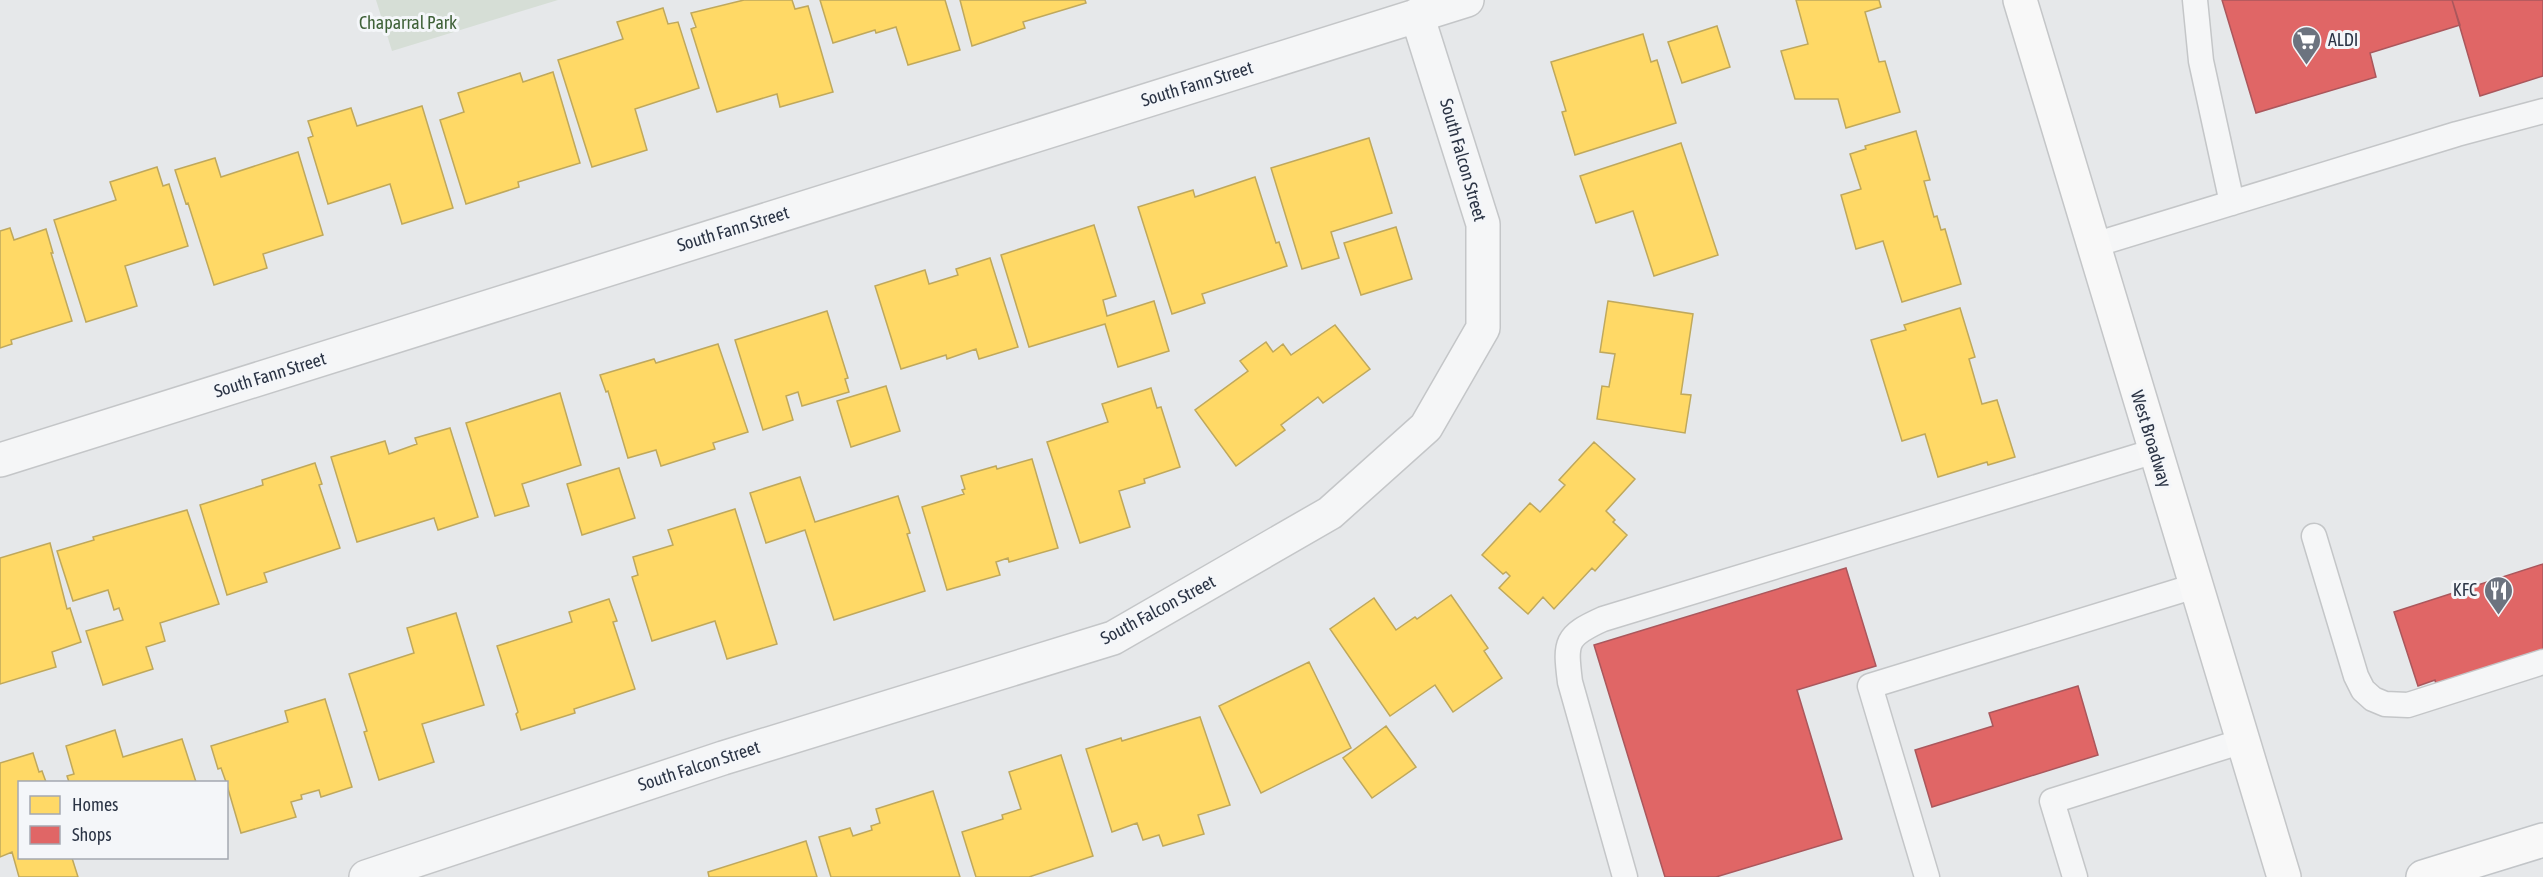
<svg xmlns="http://www.w3.org/2000/svg" width="2543" height="877" viewBox="0 0 2543 877" font-family="'Asap Condensed',sans-serif">
  <rect width="100%" height="100%" fill="#e6e8ea"/>
  <path fill="#d6ded6" d="M 376,0 L 558,0 L 392,51 Z"/>
  <path fill="#ffd966" stroke="#bfa85c" stroke-width="1.5" d="M 744,0 L 792,0 L 795,9 L 808,6 L 833,92 L 780,107 L 777,94 L 717,112 L 691,29 L 696,27 L 691,13 Z
    M 820,0 L 945,0 L 960,50 L 908,65 L 896,27 L 876,33 L 875,30 L 833,43 Z
    M 960,0 L 1085,0 L 1086,3 L 1023,22 L 1025,28 L 972,46 Z
    M 1796,0 L 1879,0 L 1881,7 L 1865,12 L 1879,62 L 1885,61 L 1900,112 L 1846,128 L 1838,99 L 1795,99 L 1781,51 L 1808,44 Z
    M 663,8 L 668,24 L 678,22 L 699,88 L 635,109 L 647,150 L 592,167 L 558,60 L 623,39 L 617,22 Z
    M 1717,26 L 1730,67 L 1682,83 L 1668,42 Z
    M 1643,34 L 1651,62 L 1657,60 L 1676,123 L 1575,155 L 1562,112 L 1566,111 L 1551,62 Z
    M 553,72 L 580,163 L 518,182 L 519,187 L 466,204 L 440,120 L 464,112 L 458,93 L 520,73 L 523,82 Z
    M 422,106 L 453,208 L 402,224 L 390,184 L 328,204 L 308,138 L 313,136 L 308,121 L 351,108 L 357,126 Z
    M 1916,131 L 1930,180 L 1924,181 L 1934,217 L 1937,216 L 1941,230 L 1945,229 L 1961,284 L 1902,302 L 1883,241 L 1856,249 L 1841,195 L 1861,189 L 1850,154 L 1866,149 L 1865,146 Z
    M 1369,138 L 1392,213 L 1331,232 L 1339,258 L 1302,269 L 1271,168 Z
    M 1681,143 L 1718,255 L 1654,276 L 1633,211 L 1596,223 L 1580,176 Z
    M 298,152 L 323,235 L 263,254 L 267,268 L 214,285 L 188,203 L 186,204 L 175,170 L 215,158 L 221,177 Z
    M 157,167 L 163,186 L 169,184 L 188,246 L 125,266 L 137,306 L 86,322 L 54,220 L 116,200 L 110,182 Z
    M 1255,177 L 1276,243 L 1279,242 L 1287,266 L 1202,294 L 1205,303 L 1172,314 L 1138,207 L 1193,190 L 1195,197 Z
    M 1094,225 L 1116,296 L 1103,300 L 1107,316 L 1154,301 L 1169,351 L 1118,367 L 1105,324 L 1029,347 L 1001,255 Z
    M 1396,227 L 1412,279 L 1361,295 L 1344,243 Z
    M 10,228 L 14,240 L 46,229 L 53,253 L 51,253 L 72,321 L 11,340 L 12,344 L 0,348 L 0,231 Z
    M 990,258 L 1018,347 L 979,359 L 976,349 L 947,359 L 946,355 L 901,369 L 875,286 L 925,270 L 929,284 L 958,275 L 956,269 Z
    M 1608,301 L 1693,314 L 1681,394 L 1691,395 L 1685,433 L 1597,419 L 1602,386 L 1609,387 L 1615,354 L 1600,352 Z
    M 1960,308 L 1975,357 L 1969,359 L 1982,404 L 1997,400 L 2015,457 L 1988,465 L 1987,462 L 1938,477 L 1925,434 L 1902,441 L 1871,340 L 1906,330 L 1904,325 Z
    M 827,311 L 848,378 L 845,379 L 849,392 L 802,406 L 798,392 L 786,396 L 793,420 L 763,430 L 735,340 Z
    M 1335,325 L 1370,369 L 1323,403 L 1318,397 L 1281,425 L 1285,430 L 1236,466 L 1195,410 L 1248,371 L 1240,361 L 1266,342 L 1273,352 L 1283,344 L 1291,355 Z
    M 718,344 L 748,432 L 713,443 L 715,449 L 661,466 L 656,450 L 628,458 L 608,391 L 606,392 L 600,375 L 654,359 L 656,363 Z
    M 886,386 L 900,431 L 851,447 L 837,401 Z
    M 1151,388 L 1157,408 L 1161,407 L 1180,467 L 1144,479 L 1145,483 L 1119,491 L 1130,527 L 1080,543 L 1047,442 L 1108,422 L 1102,404 Z
    M 560,393 L 581,465 L 522,484 L 529,506 L 495,516 L 466,423 Z
    M 450,428 L 478,517 L 438,530 L 434,518 L 357,542 L 331,457 L 385,441 L 389,454 L 417,444 L 415,438 Z
    M 1594,442 L 1635,479 L 1606,511 L 1615,520 L 1613,522 L 1627,535 L 1595,571 L 1592,568 L 1554,609 L 1543,597 L 1528,614 L 1499,588 L 1510,576 L 1506,572 L 1503,574 L 1482,555 L 1530,503 L 1540,512 L 1565,485 L 1559,480 Z
    M 1032,459 L 1058,548 L 1009,562 L 1008,558 L 996,562 L 1000,575 L 947,590 L 922,507 L 964,494 L 962,490 L 965,489 L 961,476 L 996,466 L 997,469 Z
    M 315,463 L 322,484 L 319,485 L 340,548 L 264,573 L 267,582 L 227,595 L 200,505 L 263,485 L 262,480 Z
    M 619,468 L 635,518 L 582,535 L 567,484 Z
    M 800,477 L 815,522 L 898,496 L 910,533 L 907,534 L 925,591 L 834,620 L 805,530 L 766,543 L 750,493 Z
    M 735,509 L 777,644 L 727,659 L 715,621 L 652,641 L 632,577 L 638,575 L 633,557 L 673,545 L 668,530 Z
    M 187,510 L 219,604 L 160,623 L 165,641 L 146,647 L 153,669 L 103,685 L 86,631 L 123,620 L 119,608 L 114,610 L 108,590 L 73,601 L 57,551 L 94,540 L 93,537 Z
    M 50,543 L 67,609 L 70,608 L 81,642 L 52,652 L 56,667 L 0,684 L 0,558 Z
    M 1451,595 L 1488,648 L 1484,651 L 1502,678 L 1453,712 L 1435,685 L 1390,716 L 1330,629 L 1374,598 L 1396,630 L 1415,617 L 1417,619 Z
    M 609,599 L 617,621 L 613,622 L 635,689 L 574,709 L 575,713 L 521,730 L 516,714 L 518,712 L 497,646 L 572,622 L 569,612 Z
    M 456,613 L 484,705 L 422,724 L 434,762 L 379,780 L 364,732 L 367,731 L 349,674 L 414,653 L 407,628 Z
    M 1309,662 L 1351,748 L 1261,793 L 1219,706 Z
    M 325,699 L 352,787 L 321,797 L 319,790 L 301,795 L 302,799 L 291,802 L 296,817 L 241,833 L 226,782 L 221,768 L 218,769 L 211,746 L 288,722 L 285,711 Z
    M 1200,717 L 1230,805 L 1198,815 L 1204,834 L 1163,846 L 1159,835 L 1143,840 L 1137,823 L 1112,832 L 1086,749 L 1121,738 L 1122,741 Z
    M 1386,726 L 1416,767 L 1372,798 L 1343,758 Z
    M 115,730 L 123,757 L 182,739 L 196,782 L 69,782 L 67,776 L 74,774 L 66,746 Z
    M 33,753 L 39,772 L 42,771 L 46,782 L 20,782 L 20,858 L 72,858 L 78,877 L 19,877 L 12,852 L 0,857 L 0,763 Z
    M 1061,755 L 1093,856 L 1029,877 L 976,877 L 962,832 L 1003,819 L 1002,815 L 1021,809 L 1009,772 Z
    M 933,791 L 960,877 L 831,877 L 819,837 L 850,828 L 853,836 L 872,830 L 871,826 L 880,823 L 876,809 Z
    M 806,841 L 817,877 L 709,877 L 708,872 Z"/>
  <path fill="#e06666" stroke="#aa575c" stroke-width="1.5" d="M 2222,0 L 2452,0 L 2460,25 L 2370,53 L 2376,77 L 2256,113 Z
    M 2452,0 L 2543,0 L 2543,76 L 2480,96 Z
    M 2543,564 L 2543,653 L 2437,688 L 2435,680 L 2418,686 L 2394,612 Z
    M 1846,568 L 1876,666 L 1797,690 L 1842,839 L 1716,877 L 1665,877 L 1594,645 Z
    M 2078,686 L 2098,755 L 1932,807 L 1915,750 L 1993,726 L 1989,713 Z"/>
  <g fill="none" stroke-linecap="round" stroke-linejoin="round">
    <defs>
      <path id="lane" d="M 2195,0 L 2201,61 L 2232,203
        M 2094,245 L 2457,134 L 2543,111
        M 2314,536 L 2356,676 L 2363,690 L 2373,699 L 2385,704 L 2408,705 L 2543,662
        M 1625,877 L 1570,682 C 1565,642 1565,636 1603,619 L 2155,451
        M 1927,877 L 1870,686 L 2195,586
        M 2075,877 L 2052,801 L 2243,741"/>
      <path id="street" d="M 0,460 L 1467,0
        M 366,877 L 723,758 L 1113,638 L 1330,513 L 1426,427 L 1483,328 L 1483,224 L 1417,15"/>
      <path id="secondary" d="M 2020,0 L 2284,877"/>
      <path id="primary" d="M 2423,877 L 2543,840"/>
    </defs>
    <use href="#lane" stroke="#c4c6c8" stroke-width="27"/>
    <use href="#street" stroke="#c4c6c8" stroke-width="36"/>
    <use href="#secondary" stroke="#c4c6c8" stroke-width="36"/>
    <use href="#primary" stroke="#c2c5c8" stroke-width="36"/>
    <use href="#lane" stroke="#f5f6f7" stroke-width="24"/>
    <use href="#street" stroke="#f5f6f7" stroke-width="33"/>
    <use href="#secondary" stroke="#f8f8f8" stroke-width="33"/>
    <use href="#primary" stroke="#f8f8f8" stroke-width="33"/>
  </g>
  <defs>
    <symbol id="supermarket-pin" viewBox="-11 -11 22 30"><path d="M0 17L-7.5 6A9.5 9.5 0 1 1 7.5 6Z" fill="#6c737f" stroke="#f4f6f9"/><path d="M-6-5.5h2.5l.6 2H6L4.5 2H-2.5L-4.4-4H-6ZM-1.5 3.2a1.3 1.3 0 1 0 .1 0ZM3 3.2a1.3 1.3 0 1 0 .1 0Z" fill="#fff"/></symbol>
    <symbol id="restaurant-pin" viewBox="-11 -11 22 30"><path d="M0 17L-7.5 6A9.5 9.5 0 1 1 7.5 6Z" fill="#6c737f" stroke="#f4f6f9"/><path d="M-5-6h1v4h1v-4h1v4h1v-4h1v5L-1.5 .5V6h-2V.5L-5-1ZM5-6V6H3V1.5H1.5Q1.5-4 5-6Z" fill="#fff"/></symbol>
  </defs>
  <g fill-rule="evenodd">
    <use href="#supermarket-pin" x="2290" y="24" width="33" height="45"/>
    <use href="#restaurant-pin" x="2482" y="574" width="33" height="45"/>
  </g>
  <g text-anchor="middle" stroke-width="6" stroke-linejoin="round" paint-order="stroke">
    <g font-size="18" fill="#3f6138" stroke="#f4f6f9">
      <text x="408" y="29">Chaparral Park</text>
    </g>
    <g font-size="18" fill="#2b3445" stroke="#f4f6f9" text-anchor="start">
      <text x="2328" y="46">ALDI</text>
      <text x="2477" y="596" text-anchor="end">KFC</text>
    </g>
    <g font-size="18" fill="#2b3445" stroke="#f4f6f9">
      <text transform="translate(1197 84) rotate(-17)" y="6">South Fann Street</text>
      <text transform="translate(1463 160) rotate(74)" y="6">South Falcon Street</text>
      <text transform="translate(733 229) rotate(-17)" y="6">South Fann Street</text>
      <text transform="translate(270 375) rotate(-17)" y="6">South Fann Street</text>
      <text transform="translate(2151 439) rotate(73)" y="6">West Broadway</text>
      <text transform="translate(1158 610) rotate(-28)" y="6">South Falcon Street</text>
      <text transform="translate(699 766) rotate(-18)" y="6">South Falcon Street</text>
    </g>
  </g>
  <rect x="18" y="781" width="210" height="78" fill="#f4f6f9" stroke="#a4a8b1" stroke-width="1.5"/>
  <rect x="30" y="796" width="30" height="18" fill="#ffd966" stroke="#a4a8b1" stroke-width="1.5"/>
  <text x="72" y="811" font-size="18" fill="#2b3445">Homes</text>
  <rect x="30" y="826" width="30" height="18" fill="#e06666" stroke="#a4a8b1" stroke-width="1.5"/>
  <text x="72" y="841" font-size="18" fill="#2b3445">Shops</text>
</svg>
